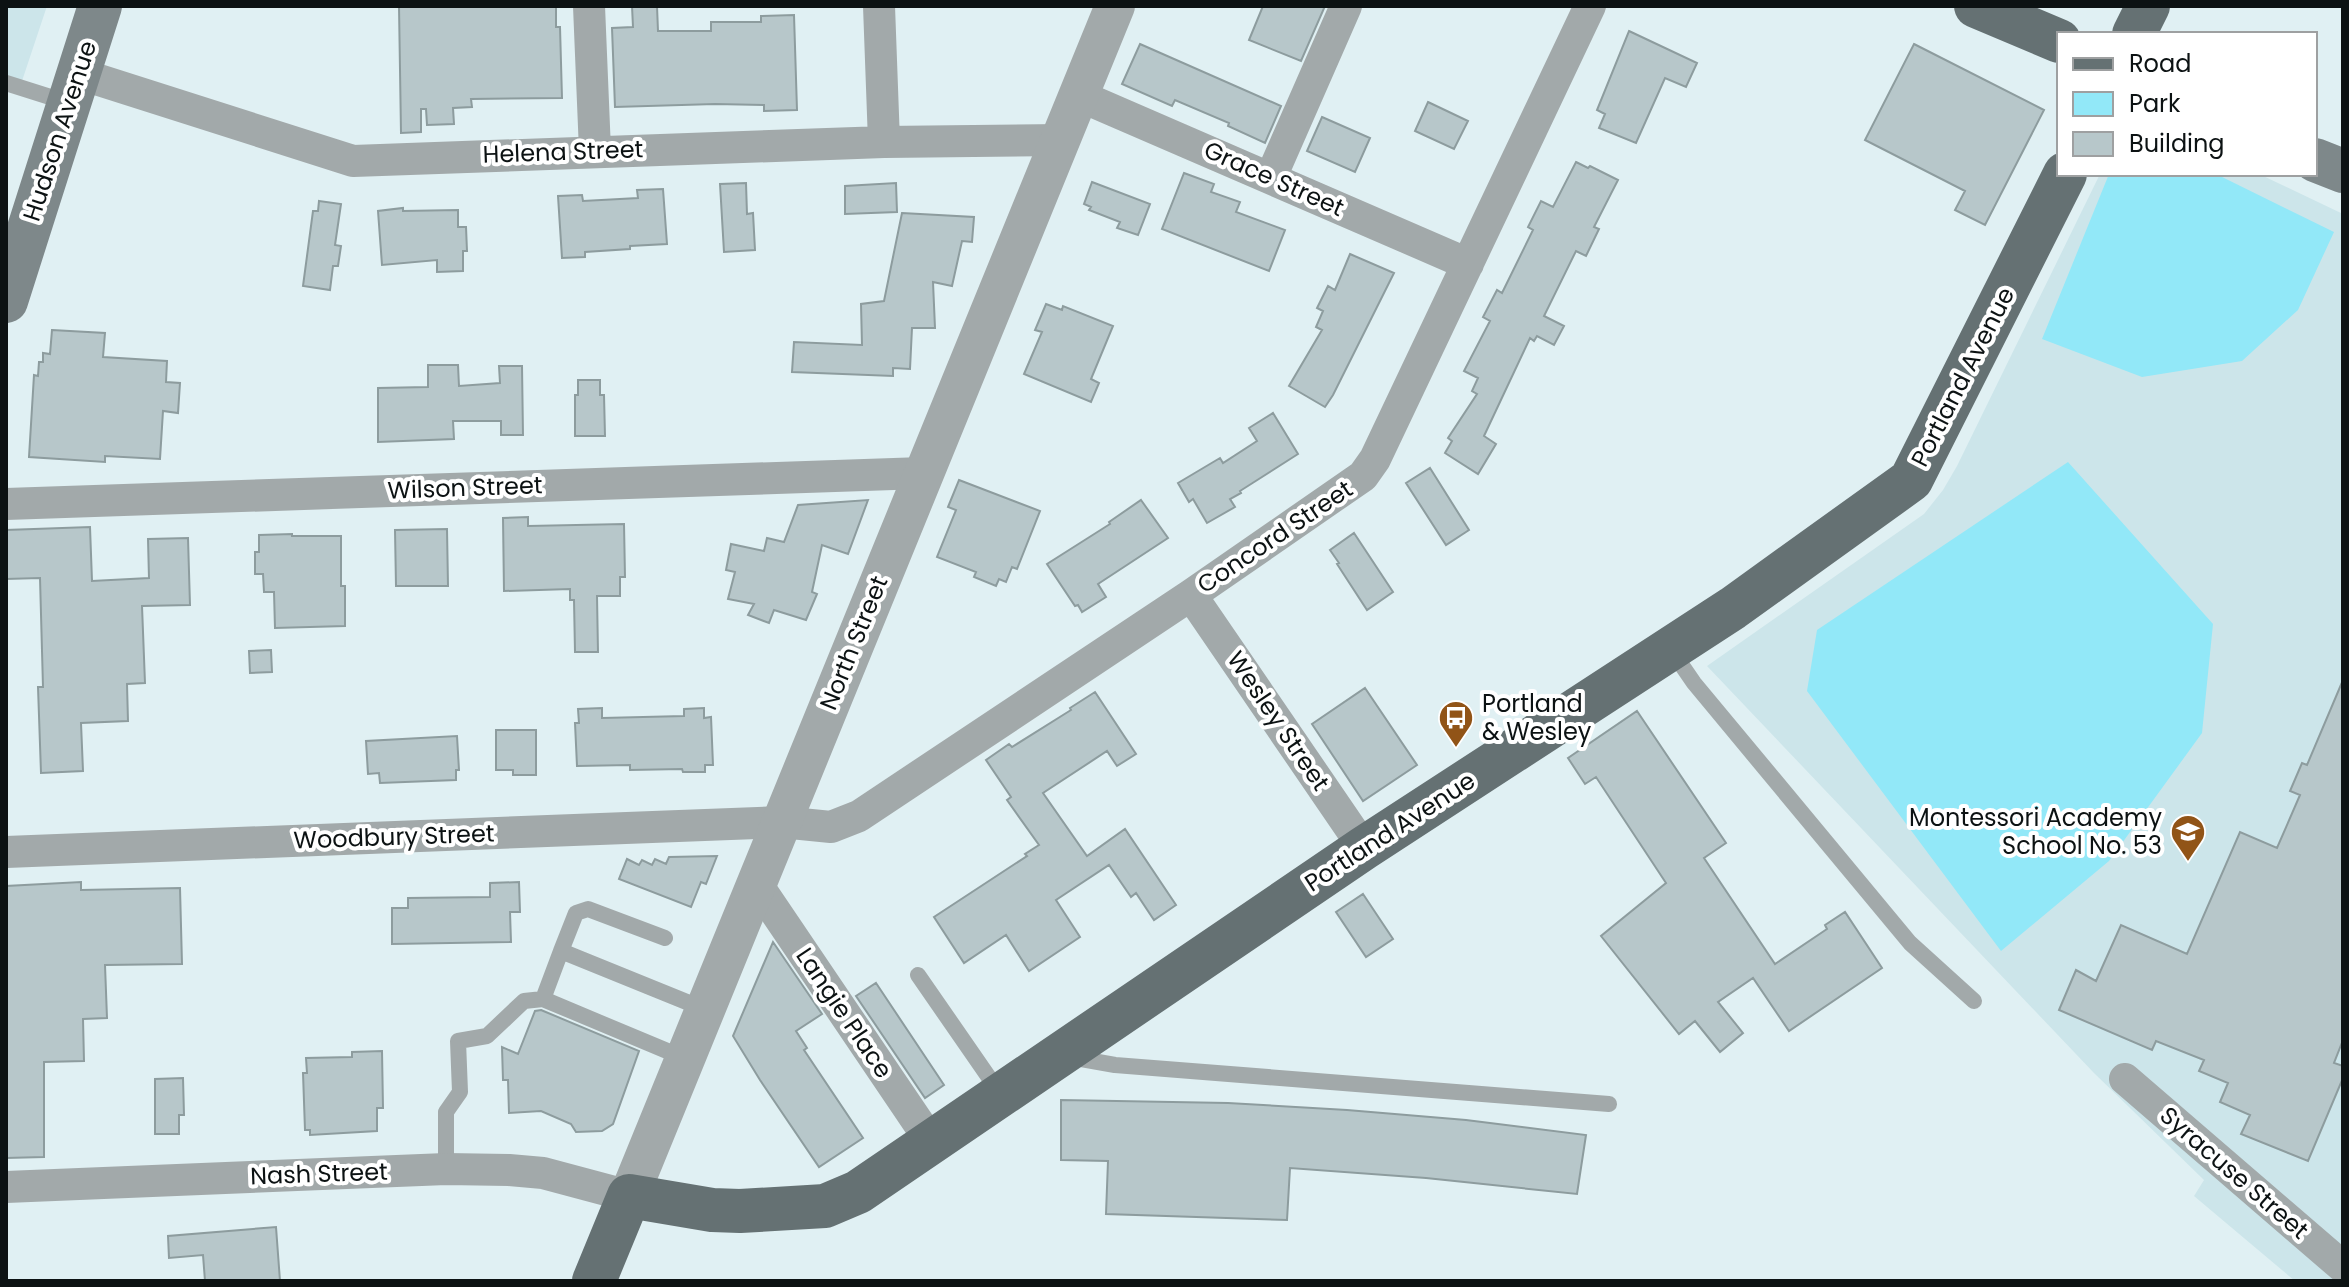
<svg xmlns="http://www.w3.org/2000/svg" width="2349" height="1287" viewBox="0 0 2349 1287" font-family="Poppins,sans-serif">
  <rect width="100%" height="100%" fill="#e0f0f3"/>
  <path fill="#cce5ea" d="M 6,6 L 47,6 L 22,81 L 6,76 Z
    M 2100,174 L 2259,174 L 2343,214 L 2343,1281 L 2295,1281 L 2194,1196 L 2204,1180 L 2094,1073 L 1707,666 L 1924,514 L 1943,490 L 1957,466 Z"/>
  <path fill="#92e8f8" d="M 2109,174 L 2216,174 L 2334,232 L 2298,310 L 2242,361 L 2142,377 L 2042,339 Z
    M 2068,462 L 2213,624 L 2202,733 L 2109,861 L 2001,951 L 1807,691 L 1817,630 Z"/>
  <path fill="#b7c7ca" stroke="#8d9c9e" stroke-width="2" d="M 399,6 L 556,6 L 556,27 L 560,27 L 562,98 L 471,99 L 472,107 L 453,108 L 454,124 L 427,125 L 426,109 L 421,109 L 421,132 L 401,133 Z
    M 632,6 L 657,6 L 658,31 L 711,31 L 711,22 L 761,22 L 761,16 L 794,15 L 797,110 L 764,111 L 764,105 L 715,104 L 615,107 L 612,28 L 633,27 Z
    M 1263,6 L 1325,6 L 1301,61 L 1249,40 Z
    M 1629,31 L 1697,63 L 1686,87 L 1665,78 L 1636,143 L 1599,128 L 1605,114 L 1597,110 Z
    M 1140,44 L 1281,106 L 1265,143 L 1228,126 L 1229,123 L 1175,100 L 1172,106 L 1122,84 Z
    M 1914,44 L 2044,110 L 1985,225 L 1955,210 L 1965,191 L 1865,140 Z
    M 1428,102 L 1468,121 L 1454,149 L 1415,131 Z
    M 1322,117 L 1370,138 L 1355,172 L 1307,151 Z
    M 1576,162 L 1588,168 L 1590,166 L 1618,180 L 1594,227 L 1599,229 L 1586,256 L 1576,251 L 1544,316 L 1564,326 L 1554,345 L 1537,336 L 1534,341 L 1530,338 L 1484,436 L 1496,444 L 1478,474 L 1445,453 L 1452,441 L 1448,438 L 1477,394 L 1472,391 L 1478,378 L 1464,371 L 1490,321 L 1483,317 L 1497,290 L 1502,293 L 1533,230 L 1528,227 L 1541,201 L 1553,207 Z
    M 1184,173 L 1214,184 L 1211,192 L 1240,202 L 1236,212 L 1285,230 L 1269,271 L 1162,229 Z
    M 1092,182 L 1150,204 L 1138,235 L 1117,228 L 1120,222 L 1089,210 L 1091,207 L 1084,204 Z
    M 746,183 L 747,214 L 753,213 L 755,250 L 724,252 L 720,184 Z
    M 896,183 L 897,212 L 845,214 L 845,186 Z
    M 663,189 L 667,244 L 630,246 L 630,249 L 585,252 L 585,257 L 562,258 L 558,196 L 582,195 L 583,201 L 638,198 L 637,190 Z
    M 319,201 L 341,204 L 335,245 L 341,246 L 338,266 L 333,266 L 330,290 L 303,286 L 313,211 L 318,211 Z
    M 403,208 L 403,211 L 458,210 L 458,227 L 466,227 L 467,251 L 463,251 L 463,271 L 437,272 L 437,260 L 382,265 L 378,211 Z
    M 902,213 L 974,217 L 972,242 L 962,241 L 952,286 L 933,282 L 935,328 L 912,328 L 910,369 L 893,368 L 893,376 L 792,372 L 794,342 L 862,345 L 861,304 L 884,301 Z
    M 1350,254 L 1394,273 L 1333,395 L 1325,407 L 1289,386 L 1322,330 L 1316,327 L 1323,311 L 1317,308 L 1328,286 L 1335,290 Z
    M 1046,304 L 1062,310 L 1063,306 L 1113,326 L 1091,379 L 1099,383 L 1091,402 L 1024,374 L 1042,332 L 1035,330 Z
    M 52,330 L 105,333 L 103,357 L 167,361 L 166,382 L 180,383 L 178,413 L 163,411 L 160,459 L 105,456 L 105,462 L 29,457 L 34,375 L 38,376 L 39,362 L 43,362 L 43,353 L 50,354 Z
    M 428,365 L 458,365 L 459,386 L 500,383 L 499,366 L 522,366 L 523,435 L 501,435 L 501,421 L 453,421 L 454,439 L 378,442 L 378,388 L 428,387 Z
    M 578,380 L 600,380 L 600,395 L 604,395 L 605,436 L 575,436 L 575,395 L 578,395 Z
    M 1273,413 L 1298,454 L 1240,491 L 1241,493 L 1230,499 L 1235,507 L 1207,523 L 1193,499 L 1189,502 L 1178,483 L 1220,458 L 1223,463 L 1257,441 L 1249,428 Z
    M 1430,468 L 1469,530 L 1446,545 L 1406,483 Z
    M 959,480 L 1040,511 L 1017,569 L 1012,567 L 1006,582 L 999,579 L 996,586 L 974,577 L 976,572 L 937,557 L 956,510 L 948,507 Z
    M 868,500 L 848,554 L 822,545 L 812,592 L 817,594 L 806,620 L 774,610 L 769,623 L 748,615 L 754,604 L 728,599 L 735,572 L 726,570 L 731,544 L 764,551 L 767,538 L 784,542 L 798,505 Z
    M 1141,500 L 1168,538 L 1098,584 L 1106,597 L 1082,612 L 1078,605 L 1075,606 L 1047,564 L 1110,524 L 1109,522 Z
    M 528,517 L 528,526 L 624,524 L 625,577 L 620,577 L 620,596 L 597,596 L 598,652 L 575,652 L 574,600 L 570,600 L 570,589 L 504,591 L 503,518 Z
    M 90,527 L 92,581 L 149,578 L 148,539 L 188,538 L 190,605 L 142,606 L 145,683 L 127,684 L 128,721 L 81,723 L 83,771 L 41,773 L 38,687 L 43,687 L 40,578 L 6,579 L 6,530 Z
    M 447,529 L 448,586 L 396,586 L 395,530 Z
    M 1354,533 L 1393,592 L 1367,610 L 1337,564 L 1339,563 L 1330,550 Z
    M 292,534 L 292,536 L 341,536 L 341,586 L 345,586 L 345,626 L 275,628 L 274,592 L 264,592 L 263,574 L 255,574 L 255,552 L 259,552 L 259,535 Z
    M 271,650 L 272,672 L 250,673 L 249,651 Z
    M 2343,680 L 2343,1040 L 2334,1063 L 2343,1066 L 2343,1078 L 2308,1161 L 2241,1134 L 2250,1115 L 2220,1102 L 2228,1083 L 2199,1071 L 2204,1060 L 2156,1041 L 2152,1050 L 2059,1010 L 2076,970 L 2096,981 L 2121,925 L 2187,954 L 2240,832 L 2277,848 L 2300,795 L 2290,791 L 2302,763 L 2307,765 Z
    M 1365,688 L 1417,765 L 1363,801 L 1312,724 Z
    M 1095,692 L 1136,754 L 1117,766 L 1107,751 L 1043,793 L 1087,856 L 1125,829 L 1176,905 L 1154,920 L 1136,893 L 1131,897 L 1109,865 L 1056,900 L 1080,937 L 1029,971 L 1006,935 L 964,963 L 934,917 L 1027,856 L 1025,854 L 1039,845 L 1007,800 L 1011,797 L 986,760 L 1009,744 L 1012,747 L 1071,710 L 1070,708 Z
    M 602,708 L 602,718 L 684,716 L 684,709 L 704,708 L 704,718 L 711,717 L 713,765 L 705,765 L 705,772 L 683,772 L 682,769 L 630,770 L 630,765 L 577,766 L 575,723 L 579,723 L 578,709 Z
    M 1637,711 L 1726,843 L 1704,858 L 1775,964 L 1827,929 L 1825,925 L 1845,912 L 1882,968 L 1789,1031 L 1753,978 L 1718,1002 L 1743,1033 L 1720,1052 L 1695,1021 L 1679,1034 L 1601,936 L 1666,883 L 1596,777 L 1585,784 L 1568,758 Z
    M 496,730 L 536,730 L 536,775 L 513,775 L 513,770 L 496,770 Z
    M 457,736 L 459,770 L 456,770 L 456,780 L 380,783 L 379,773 L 368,774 L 366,741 Z
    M 717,856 L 706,884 L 701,882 L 691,907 L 619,879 L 627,859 L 639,865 L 642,860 L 652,865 L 655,859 L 666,864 L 669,857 Z
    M 81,882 L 81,890 L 180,888 L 182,964 L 105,965 L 107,1018 L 83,1019 L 84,1061 L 44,1062 L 44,1157 L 6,1158 L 6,886 Z
    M 519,882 L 520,912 L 510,912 L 511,942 L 392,944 L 392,908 L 408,908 L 408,898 L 490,897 L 490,883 Z
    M 1363,894 L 1393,939 L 1366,957 L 1336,912 Z
    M 773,942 L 822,1014 L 796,1031 L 807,1048 L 804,1050 L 863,1138 L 819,1167 L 760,1080 L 733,1036 Z
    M 876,983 L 944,1085 L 925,1098 L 856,996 Z
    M 541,1010 L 639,1051 L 613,1124 L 602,1131 L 576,1132 L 571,1124 L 541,1111 L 509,1113 L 508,1080 L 503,1080 L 502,1047 L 518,1054 L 535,1011 Z
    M 382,1051 L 383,1108 L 377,1108 L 377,1131 L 310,1135 L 310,1130 L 305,1130 L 303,1073 L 307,1073 L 306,1058 L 352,1057 L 352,1052 Z
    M 183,1078 L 184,1115 L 179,1115 L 179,1134 L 155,1134 L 155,1079 Z
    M 1061,1100 L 1228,1103 L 1347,1110 L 1466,1120 L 1586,1135 L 1577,1194 L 1426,1178 L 1290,1168 L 1287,1220 L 1106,1214 L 1108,1161 L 1061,1160 Z
    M 276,1227 L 280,1281 L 205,1281 L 203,1255 L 169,1258 L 168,1236 Z"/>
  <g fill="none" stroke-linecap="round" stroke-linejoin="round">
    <path stroke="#a2a9aa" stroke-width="16" d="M 6,83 L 66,102
      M 1672,651 L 1694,683 L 1910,943 L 1974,1001
      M 665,938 L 588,909 L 576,913 L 561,951 L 704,1009
      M 918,975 L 999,1092
      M 543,999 L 684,1058
      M 1070,1057 L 1115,1065 L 1609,1104
      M 446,1169 L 446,1112 L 460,1092 L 458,1041 L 487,1036 L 524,1001 L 543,999 L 561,951"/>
    <path stroke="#a2a9aa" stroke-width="32" d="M 589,6 L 595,151
      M 879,6 L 884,142
      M 77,73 L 353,161 L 884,142 L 1062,140
      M 1080,96 L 1468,264
      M 1271,177 L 1346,6
      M 6,504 L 923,473
      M 1191,595 L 1364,848
      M 6,852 L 781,822 L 831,827 L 859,816 L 1191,595 L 1363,476 L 1375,459 L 1590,6
      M 756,883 L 932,1143
      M 2125,1079 L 2343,1267
      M 6,1187 L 446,1169 L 509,1170 L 543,1173 L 629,1196"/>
    <path stroke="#a2a9aa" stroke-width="40" d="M 629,1196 L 1115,6"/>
    <path stroke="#7e888a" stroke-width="44" d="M 2315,160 L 2343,171
      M 6,301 L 100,6"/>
    <path stroke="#657173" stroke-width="44" d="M 1976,6 L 2059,41
      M 2134,34 L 2148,6
      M 594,1281 L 629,1196 L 712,1210 L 740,1211 L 825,1206 L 858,1192 L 1364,848 L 1733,608 L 1911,480 L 2065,174"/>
  </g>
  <defs>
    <symbol id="bus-pin" viewBox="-11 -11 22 30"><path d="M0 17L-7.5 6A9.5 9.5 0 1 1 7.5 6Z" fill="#915417" stroke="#fff"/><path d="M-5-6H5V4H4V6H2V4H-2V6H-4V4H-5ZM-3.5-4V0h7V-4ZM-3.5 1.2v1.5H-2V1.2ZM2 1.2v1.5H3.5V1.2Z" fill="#fff"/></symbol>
    <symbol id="school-pin" viewBox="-11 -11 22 30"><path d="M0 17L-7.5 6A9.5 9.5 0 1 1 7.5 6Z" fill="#915417" stroke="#fff"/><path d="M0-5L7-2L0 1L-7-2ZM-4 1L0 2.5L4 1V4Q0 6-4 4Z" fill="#fff"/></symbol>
  </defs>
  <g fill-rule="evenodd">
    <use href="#bus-pin" x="1436" y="698" width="40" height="54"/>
    <use href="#school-pin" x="2168" y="812" width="40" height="54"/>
  </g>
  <g text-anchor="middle" stroke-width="8" stroke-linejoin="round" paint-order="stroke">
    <g font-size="24" fill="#0c1213" stroke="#fff">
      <text transform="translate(60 131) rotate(-72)" y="8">Hudson Avenue</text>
      <text transform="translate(563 152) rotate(-2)" y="8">Helena Street</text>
      <text transform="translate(1274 179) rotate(24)" y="8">Grace Street</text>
      <text transform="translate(1963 377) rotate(-63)" y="8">Portland Avenue</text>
      <text transform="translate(465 488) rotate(-2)" y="8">Wilson Street</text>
      <text transform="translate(1275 537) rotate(-34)" y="8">Concord Street</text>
      <text transform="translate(854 643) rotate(-68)" y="8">North Street</text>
      <text transform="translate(1278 721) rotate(56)" y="8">Wesley Street</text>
      <text transform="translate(1390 832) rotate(-33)" y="8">Portland Avenue</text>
      <text transform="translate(394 837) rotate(-2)" y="8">Woodbury Street</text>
      <text transform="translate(844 1013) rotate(56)" y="8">Langie Place</text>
      <text transform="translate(2234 1173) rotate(41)" y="8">Syracuse Street</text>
      <text transform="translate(319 1174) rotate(-2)" y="8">Nash Street</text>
    </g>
    <g font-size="24" fill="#0c1213" stroke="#fff" text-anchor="start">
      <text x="1482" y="712">Portland<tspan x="1482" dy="28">&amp; Wesley</tspan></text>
      <text x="2162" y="826" text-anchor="end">Montessori Academy<tspan x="2162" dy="28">School No. 53</tspan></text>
    </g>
  </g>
  <rect width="2349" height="1287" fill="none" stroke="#0c1213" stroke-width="16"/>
  <rect x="2057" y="32" width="260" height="144" fill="#ffffff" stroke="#9ea0a1" stroke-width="2"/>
  <rect x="2073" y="58" width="40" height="12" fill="#657173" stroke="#9ea0a1" stroke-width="2"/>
  <text x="2129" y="72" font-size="24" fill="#0c1213">Road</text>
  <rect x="2073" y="92" width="40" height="24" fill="#92e8f8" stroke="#9ea0a1" stroke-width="2"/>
  <text x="2129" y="112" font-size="24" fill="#0c1213">Park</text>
  <rect x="2073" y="132" width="40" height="24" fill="#b7c7ca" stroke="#9ea0a1" stroke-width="2"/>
  <text x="2129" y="152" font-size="24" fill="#0c1213">Building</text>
</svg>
